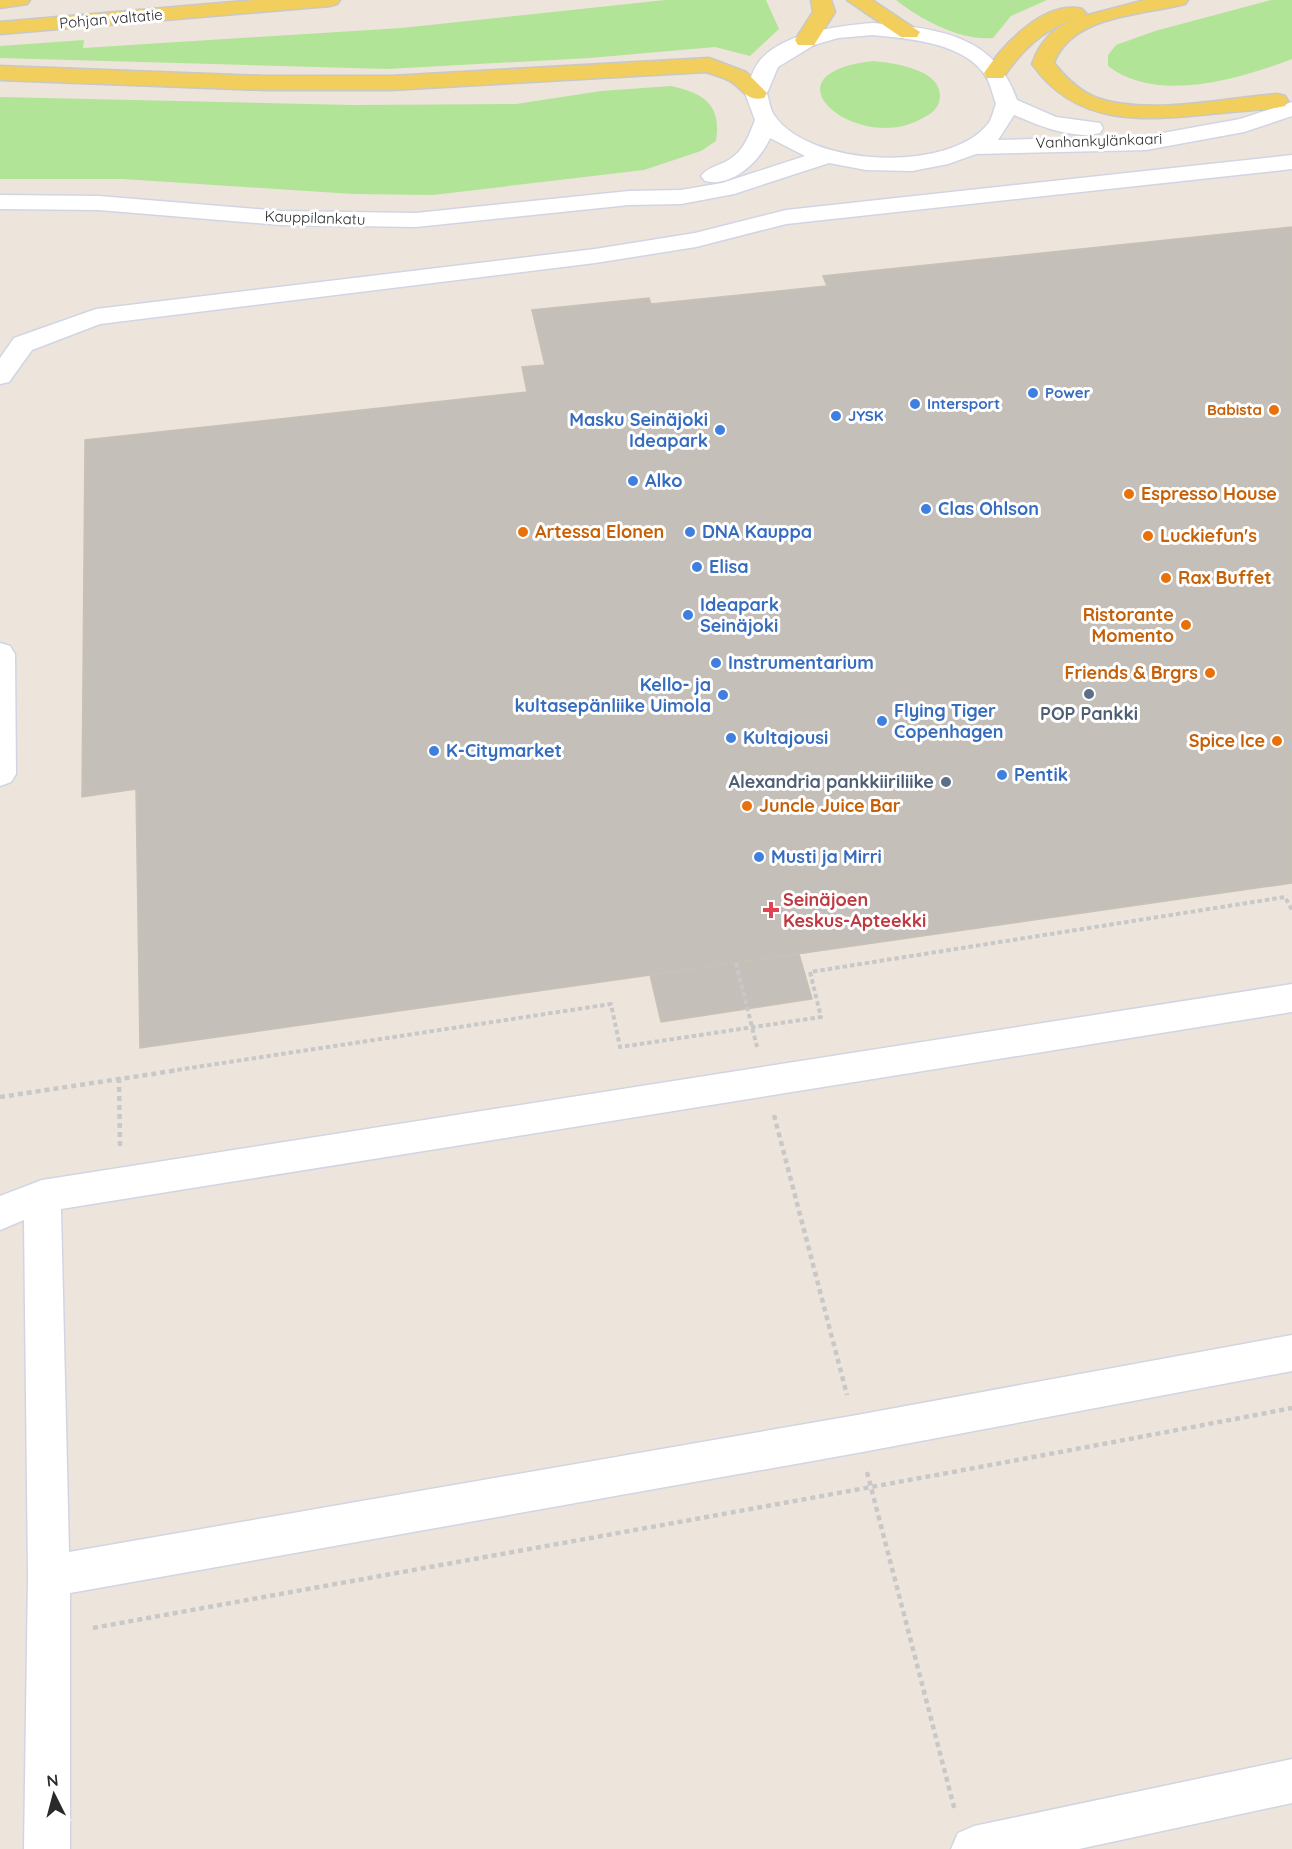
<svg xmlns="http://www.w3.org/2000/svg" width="1292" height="1849" viewBox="0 0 1292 1849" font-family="Quicksand,sans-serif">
  <rect width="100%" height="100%" fill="#ede5dc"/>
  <path fill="#b2e498" d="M 665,0 L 766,0 L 779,29 L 750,56 L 715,47 L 590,58 L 387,69 L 0,58 L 0,46 L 84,40 L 83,48 L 401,28 Z
    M 896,0 L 1047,0 L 1011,16 L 993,38 C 961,41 921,20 896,0 Z
    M 1271,0 L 1292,0 L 1292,59 C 1239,79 1157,104 1108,66 L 1108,55 L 1116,45 L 1155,31 Z
    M 874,61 C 894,63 948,70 939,102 C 937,111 927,116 919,120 C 856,153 758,73 874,61 Z
    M 671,86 C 703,93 722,104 716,141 L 701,151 L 644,170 L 433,195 L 353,194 L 123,179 L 0,179 L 0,97 L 352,105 L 516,104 L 601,91 Z"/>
  <path fill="#c5bfb9" stroke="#c8c1b6" stroke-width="1.5" d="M 1292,227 L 1292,883 L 140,1048 L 136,789 L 82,797 L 85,440 L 527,392 L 522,367 L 545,365 L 532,310 L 649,298 L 651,304 L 827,286 L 823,276 Z
    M 799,954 L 812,999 L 661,1022 L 650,975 Z"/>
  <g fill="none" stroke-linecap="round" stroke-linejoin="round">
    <defs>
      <path id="minor" d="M 873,23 C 935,28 995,34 1017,100 L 1056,117 L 1100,123 L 1103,128 L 1100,133 C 1072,140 1040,126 1014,115 L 998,140 L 1146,136 L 1240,119 L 1292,102 L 1292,116 L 1244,132 L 1146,150 L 976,154 L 948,164 L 912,171 L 866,170 L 829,163 L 734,194 L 681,204 L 629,205 L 416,227 L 281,225 L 99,210 L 0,209 L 0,195 L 99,196 L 281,211 L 416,213 L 629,191 L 681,190 L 722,183 L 805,156 L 770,138 C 760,161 732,188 705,181 L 701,176 C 707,168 717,166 725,162 C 743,153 748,138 755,120 L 745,93 C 749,83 753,68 761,59 C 787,32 837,26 873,23 ZM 873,35 C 909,39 966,42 987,78 C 991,86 993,96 996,104 C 993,111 992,120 987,125 C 947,173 809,167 774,115 C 770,109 769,100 767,93 L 778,67 L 814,45 L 838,38 Z
        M 1292,155 L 1292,169 L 786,224 L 696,247 L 595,263 L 100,324 L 32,350 L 9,382 L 0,384 L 0,358 L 14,338 L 96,309 L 595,249 L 695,233 L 786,210 Z
        M 0,643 L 10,646 L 15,654 L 16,774 L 11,782 L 0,786 Z
        M 1292,984 L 1292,1012 L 61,1209 L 69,1552 L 857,1415 L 1292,1335 L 1292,1371 L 857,1453 L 70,1593 L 70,1849 L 24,1849 L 28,1576 L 24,1220 L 0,1230 L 0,1196 L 42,1180 Z
        M 1292,1759 L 1292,1803 L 1079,1849 L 951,1849 L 958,1833 L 974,1826 Z"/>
      <path id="major" d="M 0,0 L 30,0 L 27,4 L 0,8 Z
        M 256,0 L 340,0 L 337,4 L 330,6 L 0,34 L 0,22 Z
        M 811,0 L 831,0 L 835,12 L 814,45 L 798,45 L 795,40 L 813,12 Z
        M 847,0 L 872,0 L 920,32 L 917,37 L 901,37 Z
        M 1145,0 L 1188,0 L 1185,4 C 1143,15 1071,15 1054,63 C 1066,78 1079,91 1097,98 C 1149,116 1223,98 1277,94 L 1285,96 L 1288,101 L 1285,106 C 1264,111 1242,110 1221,113 C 1150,120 1078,130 1032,64 C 1040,42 1052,29 1073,20 C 1042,30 1021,51 1003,78 L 987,78 L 984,73 C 1003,45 1044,0 1082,9 L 1086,13 L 1084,16 Z
        M 709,58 L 746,72 L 767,93 L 764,98 C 747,102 743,89 730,81 C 723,77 714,75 706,72 L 391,90 L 265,90 L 0,80 L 0,66 L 265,76 L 391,76 Z"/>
    </defs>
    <use href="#minor" stroke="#d1d5e3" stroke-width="3"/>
    <use href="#major" stroke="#c8c8c8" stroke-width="3"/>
    <path stroke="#c8c8c8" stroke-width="4" stroke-dasharray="4.5 3" stroke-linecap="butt" d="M 736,963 L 757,1047
      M 170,1071 L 611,1004 L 620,1047 L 821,1017 L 810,972 L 1285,897 L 1292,910"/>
    <path stroke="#c8c8c8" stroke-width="4.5" stroke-dasharray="5 4" stroke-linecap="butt" d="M 119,1078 L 120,1147
      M 0,1097 L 179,1070
      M 774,1115 L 847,1395
      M 867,1472 L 955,1811
      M 93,1628 C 493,1555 893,1485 1292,1408"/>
    <use href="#minor" fill="#fff" fill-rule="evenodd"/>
    <use href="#major" fill="#f2ce5c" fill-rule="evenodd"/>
  </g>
  <g fill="#3f7fe0" stroke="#fff" stroke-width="2">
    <circle cx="1033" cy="393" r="6"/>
    <circle cx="915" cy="404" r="6"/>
    <circle cx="836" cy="416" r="6"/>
    <circle cx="720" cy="430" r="6"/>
    <circle cx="633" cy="481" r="6"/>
    <circle cx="926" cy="509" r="6"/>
    <circle cx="690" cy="532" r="6"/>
    <circle cx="697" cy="567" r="6"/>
    <circle cx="688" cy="615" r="6"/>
    <circle cx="716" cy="663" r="6"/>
    <circle cx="723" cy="695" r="6"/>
    <circle cx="882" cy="721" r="6"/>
    <circle cx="731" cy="738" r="6"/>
    <circle cx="434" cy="751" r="6"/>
    <circle cx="1002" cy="775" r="6"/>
    <circle cx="759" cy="857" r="6"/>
  </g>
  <g fill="#e8710a" stroke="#fff" stroke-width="2">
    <circle cx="1274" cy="410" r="6"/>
    <circle cx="1129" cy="494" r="6"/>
    <circle cx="523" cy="532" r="6"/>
    <circle cx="1148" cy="536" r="6"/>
    <circle cx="1166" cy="578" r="6"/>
    <circle cx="1186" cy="625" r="6"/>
    <circle cx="1210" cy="673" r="6"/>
    <circle cx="1277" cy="741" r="6"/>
    <circle cx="747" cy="806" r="6"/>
  </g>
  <g fill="#5c6f8a" stroke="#fff" stroke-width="2">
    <circle cx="1089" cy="694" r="6"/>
    <circle cx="946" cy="782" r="6"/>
  </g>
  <path fill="#e0444e" stroke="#fff" stroke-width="2" d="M768 901h6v6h6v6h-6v6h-6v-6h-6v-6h6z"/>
  <g text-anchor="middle" stroke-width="6" stroke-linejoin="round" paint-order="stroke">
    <g font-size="15" fill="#2a2a2a" stroke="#fff">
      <text transform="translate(111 19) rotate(-5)" y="5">Pohjan valtatie</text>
      <text transform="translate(1099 141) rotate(-2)" y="5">Vanhankylänkaari</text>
      <text transform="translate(315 218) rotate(2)" y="5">Kauppilankatu</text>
    </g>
    <g font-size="15" font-weight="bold" fill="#366cbe" stroke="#fff" text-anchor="start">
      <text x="1045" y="398">Power</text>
      <text x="927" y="409">Intersport</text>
      <text x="848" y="421">JYSK</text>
    </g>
    <g font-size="15" font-weight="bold" fill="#c56008" stroke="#fff" text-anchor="end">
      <text x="1262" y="415">Babista</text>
    </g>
    <g font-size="18" font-weight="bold" fill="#366cbe" stroke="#fff" text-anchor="start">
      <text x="708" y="426" text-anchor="end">Masku Seinäjoki<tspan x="708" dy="21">Ideapark</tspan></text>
      <text x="645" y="487">Alko</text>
      <text x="938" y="515">Clas Ohlson</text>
      <text x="702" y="538">DNA Kauppa</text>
      <text x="709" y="573">Elisa</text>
      <text x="700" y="611">Ideapark<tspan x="700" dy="21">Seinäjoki</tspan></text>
      <text x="728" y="669">Instrumentarium</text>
      <text x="711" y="691" text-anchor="end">Kello- ja<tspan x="711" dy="21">kultasepänliike Uimola</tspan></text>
      <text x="894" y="717">Flying Tiger<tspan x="894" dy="21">Copenhagen</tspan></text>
      <text x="743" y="744">Kultajousi</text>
      <text x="446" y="757">K-Citymarket</text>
      <text x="1014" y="781">Pentik</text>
      <text x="771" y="863">Musti ja Mirri</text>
    </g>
    <g font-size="18" font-weight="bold" fill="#c56008" stroke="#fff" text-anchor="start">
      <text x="1141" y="500">Espresso House</text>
      <text x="535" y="538">Artessa Elonen</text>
      <text x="1160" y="542">Luckiefun's</text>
      <text x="1178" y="584">Rax Buffet</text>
      <text x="1174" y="621" text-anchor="end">Ristorante<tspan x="1174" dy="21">Momento</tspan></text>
      <text x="1198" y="679" text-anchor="end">Friends &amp; Brgrs</text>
      <text x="1265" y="747" text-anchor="end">Spice Ice</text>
      <text x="759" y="812">Juncle Juice Bar</text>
    </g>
    <g font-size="18" font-weight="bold" fill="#4e5e75" stroke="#fff">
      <text x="1089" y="720">POP Pankki</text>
      <text x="934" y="788" text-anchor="end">Alexandria pankkiiriliike</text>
    </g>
    <g font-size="18" font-weight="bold" fill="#be3a42" stroke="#fff" text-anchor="start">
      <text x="783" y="906">Seinäjoen<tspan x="783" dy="21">Keskus-Apteekki</tspan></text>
    </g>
  </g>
  <g transform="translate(54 1795) rotate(354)" stroke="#ffffff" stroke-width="4.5" paint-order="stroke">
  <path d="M0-4.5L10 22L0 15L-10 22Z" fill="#2a2a2a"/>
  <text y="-9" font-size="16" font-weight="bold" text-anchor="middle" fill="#2a2a2a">N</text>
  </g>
</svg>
